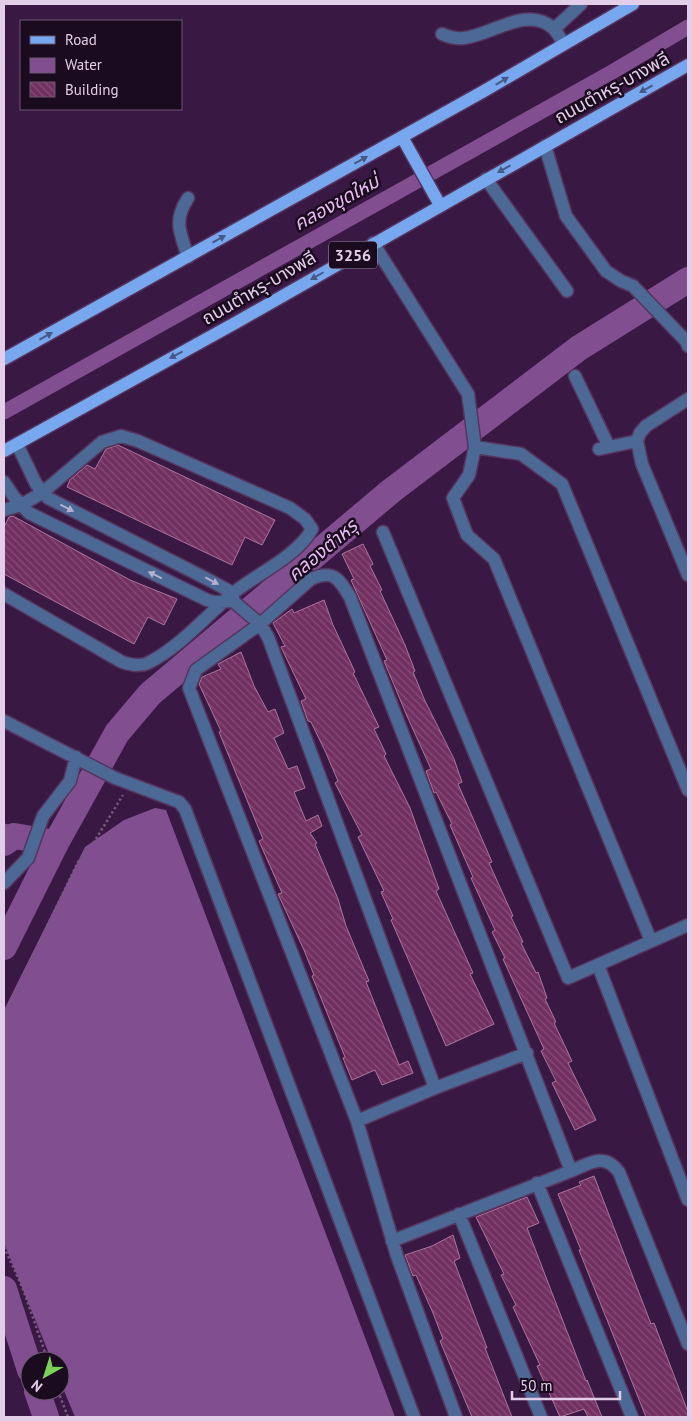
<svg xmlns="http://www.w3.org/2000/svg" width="692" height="1421" viewBox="0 0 692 1421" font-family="'PT Sans','Noto Sans Thai',sans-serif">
  <defs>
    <pattern id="building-back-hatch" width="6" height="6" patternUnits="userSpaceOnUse" patternTransform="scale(1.25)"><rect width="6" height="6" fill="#723061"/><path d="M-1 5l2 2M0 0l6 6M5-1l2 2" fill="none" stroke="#864d78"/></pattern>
  </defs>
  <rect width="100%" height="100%" fill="#3a1844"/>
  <path fill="#814f90" d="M 155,808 L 166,810 L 395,1417 L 75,1417 L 60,1381 L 60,1361 L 52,1361 L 4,1243 L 4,1010 L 85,847 L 124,820 Z"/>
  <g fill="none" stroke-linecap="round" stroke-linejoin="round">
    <path stroke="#814f90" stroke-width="15" d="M 4,412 L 612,72 L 688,27
      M 4,831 L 14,836"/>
    <path stroke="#814f90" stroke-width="26" d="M 4,843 L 14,836 L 56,843
      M 4,947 L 56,843 L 117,733 L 150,694 L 391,491 L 579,348 L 688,280
      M 4,1289 L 30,1370
      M 37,1391 L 46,1417"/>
  </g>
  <path fill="url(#building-back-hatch)" stroke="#ac759c" d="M 118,445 L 275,520 L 262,545 L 245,537 L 232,565 L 67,487 L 70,480 L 87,465 L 95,469 L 106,449 Z
    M 13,516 L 130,580 L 177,599 L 164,625 L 148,617 L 134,644 L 4,574 L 4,527 L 9,517 Z
    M 363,544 L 373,564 L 370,566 L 382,590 L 380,591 L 405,645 L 415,671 L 413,672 L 425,701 L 454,759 L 462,782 L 458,784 L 492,862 L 489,863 L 513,916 L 511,917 L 523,942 L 521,943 L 536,973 L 538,972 L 547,998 L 545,999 L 556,1022 L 554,1023 L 572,1061 L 568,1063 L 596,1120 L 575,1130 L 552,1083 L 556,1081 L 541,1051 L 544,1049 L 503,959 L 505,958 L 492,932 L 495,930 L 471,878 L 473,877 L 450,825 L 452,824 L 436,792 L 434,793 L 426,771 L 431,769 L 407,716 L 384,661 L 387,660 L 351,580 L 354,579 L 342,554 Z
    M 324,600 L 333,625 L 355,672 L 353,673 L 379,727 L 374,729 L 386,754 L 384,756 L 410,808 L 439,889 L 436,891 L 473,973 L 470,974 L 494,1024 L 446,1046 L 391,920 L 393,919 L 381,892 L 384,891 L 358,837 L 362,835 L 335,783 L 338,781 L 326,753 L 311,722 L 308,721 L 301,701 L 306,699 L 281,647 L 285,646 L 273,623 L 292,609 L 294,613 Z
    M 241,652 L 254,686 L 268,712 L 275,709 L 284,733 L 274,738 L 288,769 L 297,766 L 305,788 L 294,792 L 306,821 L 318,815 L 322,826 L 310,833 L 317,843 L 315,844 L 338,899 L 346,926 L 369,981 L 366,982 L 399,1065 L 408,1061 L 413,1073 L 382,1085 L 375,1070 L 352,1080 L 343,1058 L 345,1057 L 312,976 L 314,975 L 304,950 L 278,894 L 282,893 L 259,841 L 263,839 L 219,732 L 221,731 L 199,684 L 202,677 L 221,669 L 218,664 Z
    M 594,1176 L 651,1324 L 654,1323 L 688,1412 L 688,1417 L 646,1417 L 579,1250 L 581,1250 L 558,1194 L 581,1185 L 579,1182 Z
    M 527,1197 L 539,1223 L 527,1228 L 586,1381 L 587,1380 L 602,1417 L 588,1417 L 584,1409 L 560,1417 L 537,1366 L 540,1365 L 513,1307 L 516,1305 L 501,1275 L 504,1274 L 476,1217 Z
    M 453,1235 L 460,1258 L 454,1261 L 487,1348 L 485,1348 L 512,1417 L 472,1417 L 440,1341 L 443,1339 L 433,1313 L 416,1275 L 413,1276 L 405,1255 L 432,1246 Z"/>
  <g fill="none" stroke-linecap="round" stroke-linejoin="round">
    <defs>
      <path id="minor" d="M 554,29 L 581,4
        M 442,34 C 449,37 456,39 464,38 C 492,35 527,5 553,28 C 557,32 561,39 564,44
        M 545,146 L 566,216 L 606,271 L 621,281 L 633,286 L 686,341 L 688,346
        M 486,179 L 567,291
        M 373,243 L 468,394 L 475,447 L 469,475 L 453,498 L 467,535 L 494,559 L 651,941
        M 188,257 C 180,232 173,221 188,198
        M 575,376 L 609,447
        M 688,399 L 646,426 L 640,433 L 637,441 L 642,464 L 688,575
        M 17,444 L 36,484 L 48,498 L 211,581 L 233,593 L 233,600
        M 475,447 L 521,454 L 562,484 L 688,790
        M 599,449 L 637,441
        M 4,482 L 14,497 L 29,513 L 207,600 L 214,602 L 233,601 L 260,624 L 268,637 L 435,1088
        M 4,510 L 21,505 L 42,493 L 102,442 L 121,436 L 138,441 L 290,508 L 305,519 L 312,529 C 298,556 255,575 232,594 C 205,617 180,647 148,663 C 140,667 131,665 122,662 L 4,594
        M 383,532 L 568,978 L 688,925
        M 4,721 L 115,778 L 179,802 L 185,809 L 414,1417
        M 4,883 L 28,858 L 43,816 L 70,781 L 76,757
        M 598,965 L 688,1200
        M 357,1121 L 435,1088 L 527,1053
        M 537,1183 L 632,1417
        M 459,1214 L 541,1417
        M 392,1241 L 571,1171 C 590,1163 604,1152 619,1172 L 688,1344
        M 456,1417 L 397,1256 L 357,1121 L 189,688 L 196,670 L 260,624 L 311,579 C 334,569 339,579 350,597 L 571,1171"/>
      <path id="major" d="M 402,137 L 440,205
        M 4,359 L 484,91 L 633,4
        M 4,451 L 237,322 L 688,65"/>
    </defs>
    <use href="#minor" stroke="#55355e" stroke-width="15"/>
    <use href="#major" stroke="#55355e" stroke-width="15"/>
    <path stroke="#75587e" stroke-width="2.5" stroke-dasharray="2.5 2.5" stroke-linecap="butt" d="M 4,1016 L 78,862 L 94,842 L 123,795
      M 4,1247 L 23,1289 L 48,1361
      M 58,1391 L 68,1417"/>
    <use href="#minor" stroke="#4b6994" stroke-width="12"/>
    <use href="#major" stroke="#76a7ef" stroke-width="12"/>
  </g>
  <defs><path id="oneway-solid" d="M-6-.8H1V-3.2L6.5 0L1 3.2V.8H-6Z" transform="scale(1.25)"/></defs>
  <g fill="#485986">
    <use href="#oneway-solid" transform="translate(502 81) rotate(-31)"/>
    <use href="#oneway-solid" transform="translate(646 89) rotate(151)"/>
    <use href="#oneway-solid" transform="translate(361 160) rotate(-29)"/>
    <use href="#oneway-solid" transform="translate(504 169) rotate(151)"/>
    <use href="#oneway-solid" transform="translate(219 239) rotate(-29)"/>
    <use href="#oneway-solid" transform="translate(317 276) rotate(150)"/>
    <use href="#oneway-solid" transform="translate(46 336) rotate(-29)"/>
    <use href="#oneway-solid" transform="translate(176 355) rotate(152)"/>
  </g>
  <g fill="#b5b0d0">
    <use href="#oneway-solid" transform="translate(67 508) rotate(27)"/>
    <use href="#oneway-solid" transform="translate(155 575) rotate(-154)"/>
    <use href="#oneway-solid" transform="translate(212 581) rotate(28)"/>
  </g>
  <g text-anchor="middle" stroke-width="5" stroke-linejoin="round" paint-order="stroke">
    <rect fill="#1a0b1e" stroke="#a794ac" stroke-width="1" x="329" y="241.5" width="48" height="27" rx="4"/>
    <g font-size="16" font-weight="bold" fill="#e3cee9">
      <text x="353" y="261">3256</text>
    </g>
    <g font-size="18" fill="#e3cee9" stroke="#1a0b1e">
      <text transform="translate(612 88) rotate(-29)" y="6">ถนนตำหรุ-บางพลี</text>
      <text transform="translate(259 288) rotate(-30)" y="6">ถนนตำหรุ-บางพลี</text>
    </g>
    <g font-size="19" font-style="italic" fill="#e7bdf4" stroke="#1a0b1e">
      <text transform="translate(336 202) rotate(-29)" y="7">คลองขุดใหม่</text>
      <text transform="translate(322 550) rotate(-40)" y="7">คลองตำหรุ</text>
    </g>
  </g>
  <rect width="692" height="1421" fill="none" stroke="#e3cee9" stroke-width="10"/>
  <rect x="20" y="20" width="162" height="90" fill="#1a0b1e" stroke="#6a596f"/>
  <rect x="30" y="36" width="25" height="8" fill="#76a7ef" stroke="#6a596f"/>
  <text x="65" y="45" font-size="15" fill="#e3cee9">Road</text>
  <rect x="30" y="58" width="25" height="15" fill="#814f90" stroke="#6a596f"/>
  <text x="65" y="70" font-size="15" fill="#e3cee9">Water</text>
  <rect x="30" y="82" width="25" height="15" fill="url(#building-back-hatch)" stroke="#6a596f"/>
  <text x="65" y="95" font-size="15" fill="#e3cee9">Building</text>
  <g transform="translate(45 1376) rotate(219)"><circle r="24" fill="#1a0b1e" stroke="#6a596f"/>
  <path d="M0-4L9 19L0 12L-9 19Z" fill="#79d157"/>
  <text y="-8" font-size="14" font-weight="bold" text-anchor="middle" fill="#e3cee9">N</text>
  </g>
  <path d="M512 1391v8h108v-8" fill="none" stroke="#e3cee9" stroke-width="2.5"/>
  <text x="520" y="1391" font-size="15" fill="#e3cee9" stroke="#1a0b1e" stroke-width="4" paint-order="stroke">50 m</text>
</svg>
